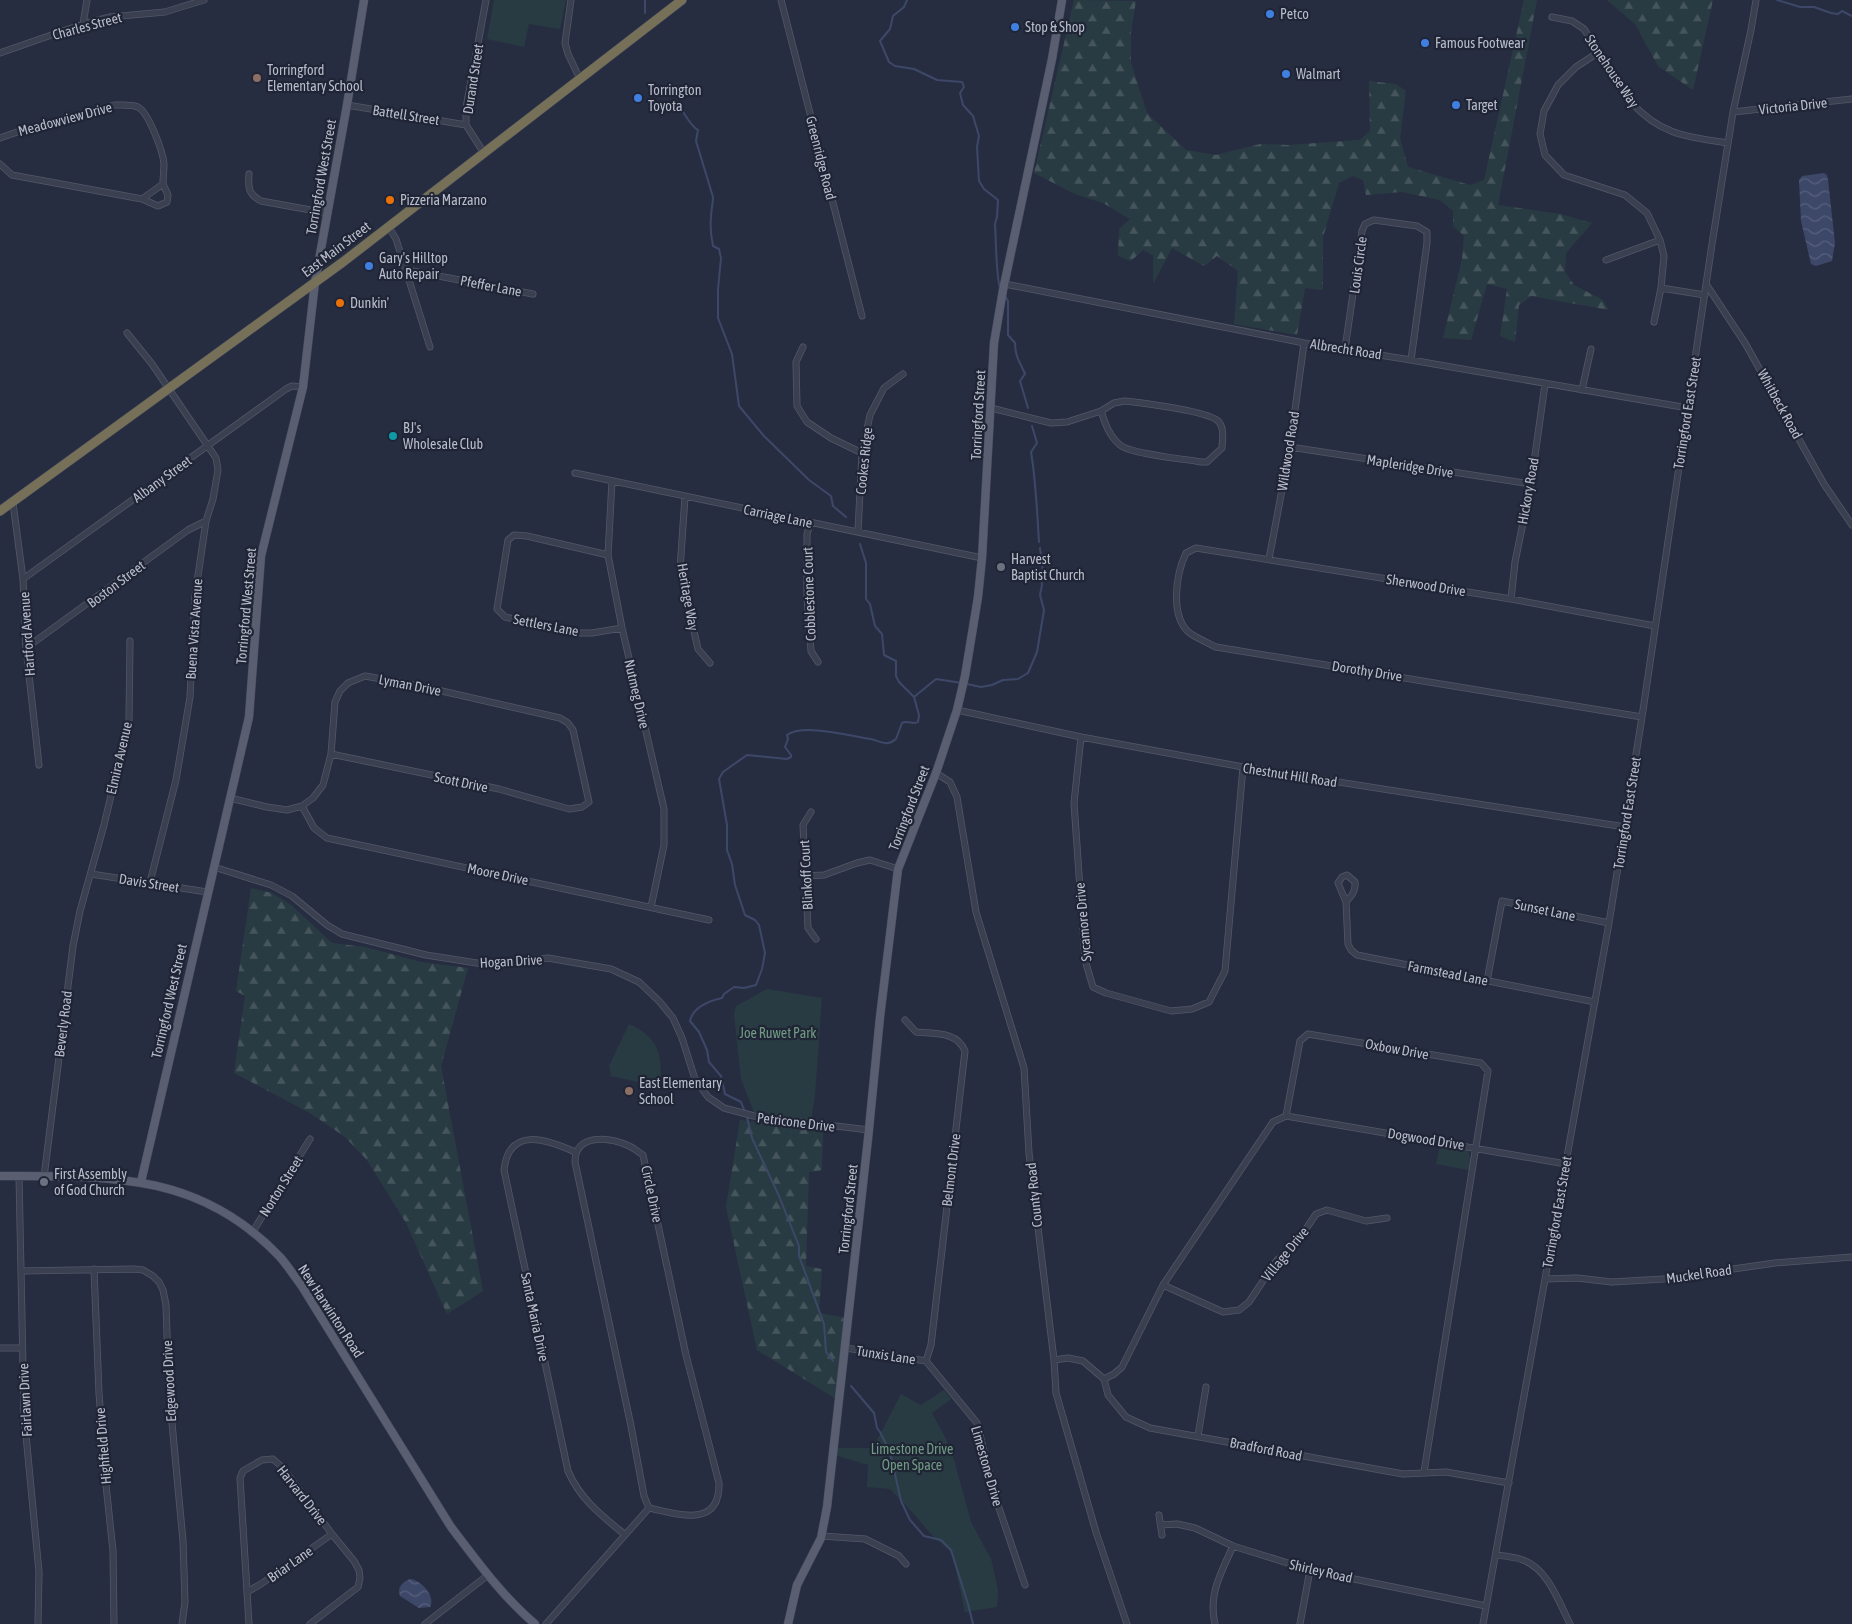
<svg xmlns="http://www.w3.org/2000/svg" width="1852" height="1624" viewBox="0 0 1852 1624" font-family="'Asap Condensed',sans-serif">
  <defs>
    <pattern id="forest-firs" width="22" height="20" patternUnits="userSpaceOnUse" patternTransform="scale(1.25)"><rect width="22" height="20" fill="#293b42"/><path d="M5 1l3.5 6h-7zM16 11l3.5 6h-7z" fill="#46555c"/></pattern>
    <pattern id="water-waves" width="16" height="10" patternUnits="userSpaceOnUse" patternTransform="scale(1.25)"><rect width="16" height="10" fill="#3d4869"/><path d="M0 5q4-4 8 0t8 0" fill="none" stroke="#57607d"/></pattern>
  </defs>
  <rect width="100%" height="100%" fill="#272d41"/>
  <path fill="url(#forest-firs)" d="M 1074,0 L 1136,1 L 1131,32 L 1131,63 L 1147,113 L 1186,150 L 1216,155 L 1260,144 L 1288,145 L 1360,140 L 1370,131 L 1369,81 L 1396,84 L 1406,91 L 1400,138 L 1408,167 L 1470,185 L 1484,180 L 1524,0 L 1537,0 L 1498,205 L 1560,214 L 1592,223 L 1566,253 L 1565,272 L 1574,285 L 1603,300 L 1609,310 L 1531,296 L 1519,305 L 1515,342 L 1500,336 L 1507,289 L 1487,284 L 1471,340 L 1443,338 L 1462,259 L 1464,236 L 1453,226 L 1453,211 L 1440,200 L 1401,192 L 1366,195 L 1363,180 L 1353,176 L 1339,183 L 1323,237 L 1323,290 L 1305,288 L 1297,335 L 1234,324 L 1238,271 L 1217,256 L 1204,266 L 1172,248 L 1153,284 L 1153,255 L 1143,250 L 1131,261 L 1118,256 L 1119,229 L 1130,219 L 1103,203 L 1075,194 L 1034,173 Z
    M 1607,0 L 1713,0 L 1693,90 L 1658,66 L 1635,24 Z
    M 251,888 L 272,893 L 291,905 L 332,943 L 365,947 L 421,962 L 468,968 L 441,1066 L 483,1291 L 447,1314 L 406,1223 L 367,1160 L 345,1137 L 310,1113 L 234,1073 L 245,996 L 236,991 Z
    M 740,1120 L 823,1131 L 822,1170 L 809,1172 L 806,1266 L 822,1269 L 819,1313 L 851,1319 L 841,1402 L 757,1350 L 726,1207 Z"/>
  <path fill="#293b42" d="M 494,0 L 566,0 L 560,29 L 529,24 L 524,47 L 487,39 Z
    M 767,989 L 822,998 L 815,1095 L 811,1120 L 754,1112 L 741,1079 L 734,1014 L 736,1006 Z
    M 629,1024 C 659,1037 663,1056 660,1087 L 611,1076 L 609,1066 Z
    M 1440,1145 L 1468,1151 L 1471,1159 L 1469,1170 L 1436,1164 Z
    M 944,1390 L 951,1399 L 932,1413 L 946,1439 L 954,1460 L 971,1522 L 991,1559 L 998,1590 L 997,1607 L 965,1612 L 955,1566 L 950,1551 L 933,1536 L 913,1513 L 890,1489 L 867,1487 L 868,1465 L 835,1455 L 836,1448 L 873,1448 L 901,1394 L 921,1405 Z"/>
  <path fill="url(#water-waves)" d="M 1824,173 L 1827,175 L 1828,180 L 1835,243 L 1832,261 L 1816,266 L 1811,264 L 1801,221 L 1799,180 L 1802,176 Z
    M 410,1579 C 421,1580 436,1596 430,1607 L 419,1608 L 400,1596 C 397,1588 402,1582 410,1579 Z"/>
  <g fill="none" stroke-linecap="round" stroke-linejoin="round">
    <path stroke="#3d4869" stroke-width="2" d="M 645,0 L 645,13
      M 907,0 L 904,7 L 893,16 L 890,29 L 880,41 L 889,62 L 895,66 L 914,69 L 937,80 L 962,82 L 964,87 L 960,93 L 963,105 L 973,116 L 979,136 L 977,147 L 979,181 L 984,189 L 998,200 L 997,217 L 995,224 C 996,236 996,284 1001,290
      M 1777,0 L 1800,7 L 1814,7 L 1831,13 L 1838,14 L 1842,11 L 1852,16
      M 677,104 C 685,112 688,124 698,130 L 696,141 L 713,197 C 713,204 711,210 711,217 C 710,226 711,236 713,246 L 719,249 L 721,258 L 718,289 L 718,318 L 732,354 L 739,406 L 764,436 L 809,480 L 831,496 L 833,506 L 846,517
      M 1004,294 L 1008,301 L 1008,335 L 1015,343 C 1015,357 1020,362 1025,374 L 1020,381 L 1028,408
      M 1032,426 L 1037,443 L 1031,452 C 1036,482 1037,511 1039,542
      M 967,684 L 981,687 L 992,685 L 1003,680 L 1018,679 L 1028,673 L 1037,652 L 1044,610 L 1040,595 L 1042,585 L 1041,576 L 1043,571 L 1040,548
      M 914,697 L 936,679 L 962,683
      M 745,1112 L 741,1102 L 725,1094 L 721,1076 L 709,1062 L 707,1050 L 699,1032 L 690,1021 C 693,1007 709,1001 722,998 L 724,994 L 734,987 L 744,988 L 756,985 L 762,969 L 765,953 L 759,925 L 755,920 L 745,915 L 735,885 L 732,864 L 727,850 L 727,825 L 719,779 L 723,772 L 747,755 L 787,759 L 791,757 L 791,755 L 785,747 L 788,739 L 787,735 C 802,723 851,736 871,739 C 876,740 881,743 886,743 C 890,744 893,741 896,739 L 902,723 C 908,720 913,725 918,722 L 919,715 L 914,697 L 899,682 L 896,676 L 896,661 L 884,655 L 882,634 L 875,626 L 870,604 L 866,599 L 866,563 L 860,544
      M 747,1117 L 752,1138 L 779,1196 L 799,1246 L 799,1256 L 824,1324 L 826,1352 L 833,1361
      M 851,1386 L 874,1413 L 877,1428 L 880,1432 L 890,1452 L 901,1501 L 910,1520 L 924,1536 L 941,1540 L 951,1550 L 968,1604 L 973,1624"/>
    <defs>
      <path id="minor" d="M 571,0 L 565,43 L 568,54 L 580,79
        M 781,0 L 862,316
        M 1552,17 L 1572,21 L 1584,29 L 1631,102 C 1660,135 1688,137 1728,143
        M 83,24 L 87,0
        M 1599,52 L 1576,67 L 1558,85 L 1544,111 L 1540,134 L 1545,155 L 1564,175 L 1625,195 L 1647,213 L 1660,240 L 1664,256 L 1661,288 L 1654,322
        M 0,53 L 83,24 L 110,17 L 165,12 L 204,0
        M 347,105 L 466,125
        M 1733,112 L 1852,99
        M 0,138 L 23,130 L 114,105 C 121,105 131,104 138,107 C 149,113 163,152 164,164 C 164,170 163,177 163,184 L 142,199 L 12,175 L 0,164
        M 484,153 L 466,125 L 466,108 L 486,0
        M 249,174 C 248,187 248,194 261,201 L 327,213
        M 142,199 L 158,206 L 167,202 L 168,195 L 163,184
        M 388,226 L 396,239 L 430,347
        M 1606,260 L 1660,240
        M 407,270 L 533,294
        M 1005,284 L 1304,343 L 1411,360 L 1688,408
        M 1706,284 L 1745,343 L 1824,484 L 1852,525
        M 1661,288 L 1705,295
        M 127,333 L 152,364 L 216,458 L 218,470 L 213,499 L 206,521 L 195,596 L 190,697 L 176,780 L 150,882
        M 803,347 L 796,362 L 797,406 L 807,422 L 831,438 L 862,453
        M 1345,349 L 1362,231 L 1365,224 L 1374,220 L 1417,226 L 1427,232 L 1427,243 L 1411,360
        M 1582,390 L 1591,349
        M 1125,401 C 1141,403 1210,411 1219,422 C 1225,430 1222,440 1222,448 L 1207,462 L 1201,462 C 1185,459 1130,454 1120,445 C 1109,436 1105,423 1101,411 L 1114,403 Z
        M 991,408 L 1051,423 L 1067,422 L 1101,411
        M 1290,447 L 1531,484
        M 575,473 L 982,558
        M 612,481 L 608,555 L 622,628 L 664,809 L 664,845 L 651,907
        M 685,497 L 680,569 L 698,649 L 710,663
        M 13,503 L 23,579 L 26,648 L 39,765
        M 810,523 L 807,534 L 807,597 L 811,651 L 818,662
        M 858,531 L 862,453 L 870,415 L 884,388 L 903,374
        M 608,555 L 527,536 L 514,535 L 508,540 L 497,609 L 505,617 L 573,633 L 592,633 L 622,628
        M 1269,559 L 1290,447 L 1304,343
        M 23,579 L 286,389 L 292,386 L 303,387
        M 1511,599 L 1515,562 L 1531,484 L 1545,384
        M 26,648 L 188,530 L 206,521
        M 957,710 L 1081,737 L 1243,767 L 1625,827
        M 1642,717 L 1216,647 C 1208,643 1199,639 1191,634 C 1169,618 1176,574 1186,553 L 1196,548 L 1511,599 L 1655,626
        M 1081,737 L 1074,803 L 1085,960 L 1093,987 L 1106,993 L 1171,1011 L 1192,1009 L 1209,1002 L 1225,971 L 1243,767
        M 936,773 L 950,782 L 957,797 L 976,912 L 1024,1068 L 1029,1153 L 1054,1360 L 1056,1393 L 1096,1532 L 1127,1624
        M 230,798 L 267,807 L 287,810 L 302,806 L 313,798 L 323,785 L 331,754 L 335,702 L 340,691 L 348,683 L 365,676 L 420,686 L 560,718 L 568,723 L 573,730 L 589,802 L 582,807 L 569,809 L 499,789 L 331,754
        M 302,806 L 314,828 L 327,838 L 709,920
        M 811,812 L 803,825 L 808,928 L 816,939
        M 214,867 L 271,885 L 292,896 L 327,925 L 342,934 L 426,955 L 483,964 L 548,958 L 611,969 L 639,982 L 659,1001 L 673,1018 L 682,1038 L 695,1079 L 708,1097 L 724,1108 L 754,1116 L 869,1130
        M 91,874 L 207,892
        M 1347,875 L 1355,882 C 1356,891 1352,895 1346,902 L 1338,883 L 1342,877 Z
        M 806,876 L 824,875 L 857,863 L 870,860 L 898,869
        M 1346,902 L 1348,944 L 1351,950 L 1357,955 L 1595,1002
        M 1487,981 L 1502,901 L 1609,923
        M 905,1020 L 916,1032 C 934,1034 957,1031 965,1051 L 931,1345 L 926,1361
        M 1286,1116 L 1566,1164
        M 575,1152 C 546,1139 509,1126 504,1170 L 568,1471 C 580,1499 601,1515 624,1534
        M 19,1176 L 24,1414 L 39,1572 L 38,1624
        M 44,1177 L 73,946 L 80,911 L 104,825 L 129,720 L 130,641
        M 252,1233 L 310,1139
        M 94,1269 L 99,1393 L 106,1485 L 113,1551 L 114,1624
        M 21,1271 L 134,1269 L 143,1270 L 153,1276 L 159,1282 L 163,1290 L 166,1305 L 169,1391 L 183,1541 L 185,1602 L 182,1624
        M 1545,1279 L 1577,1278 L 1612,1282 L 1663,1279 L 1775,1263 L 1852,1257
        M 1163,1285 L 1223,1312 L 1239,1310 L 1249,1302 L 1277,1260 L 1291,1251 L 1316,1214 L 1327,1210 L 1366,1221 L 1387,1218
        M 0,1348 L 22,1348
        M 846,1348 L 926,1361
        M 1054,1360 L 1068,1358 L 1083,1361 L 1104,1379 L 1108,1395 L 1126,1417 L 1150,1428 L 1403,1474 L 1446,1472 L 1509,1483
        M 926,1361 L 977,1423 L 996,1499 L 1025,1585
        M 1104,1379 L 1114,1374 L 1122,1367 L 1163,1285 L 1273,1122 L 1286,1116 L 1300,1041 L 1308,1034 L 1481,1063 L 1488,1071 L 1424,1472
        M 1198,1436 L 1206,1387
        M 1159,1515 L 1162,1535
        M 1161,1525 L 1177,1524 L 1195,1528 L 1233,1546 L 1310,1570 L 1486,1606
        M 822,1536 L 865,1539 L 899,1556 L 906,1564
        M 1496,1555 C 1505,1556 1515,1557 1523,1560 C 1548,1569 1559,1602 1570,1624
        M 247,1592 L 261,1584 L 332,1534
        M 249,1624 L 240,1478 L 243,1471 L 262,1460 L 273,1459 L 283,1468 L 332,1534 L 354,1561 L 359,1570 L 360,1578 L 358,1587 L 310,1624
        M 425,1624 L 488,1575
        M 546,1624 L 649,1508 C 678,1514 720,1529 719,1483 L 686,1355 L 643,1155 C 638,1152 634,1148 629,1146 C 609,1137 575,1133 575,1162 L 631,1426 L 644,1496 L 649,1508
        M 1215,1624 C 1208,1594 1221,1573 1233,1546
        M 1300,1624 L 1310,1570
        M 1483,1624 L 1609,923 L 1642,717 L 1712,244 L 1733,112 L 1751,30 L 1756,0"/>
      <path id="major" d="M 0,1176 C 109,1176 199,1172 280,1257 C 288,1266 294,1276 301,1285 L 451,1527 C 477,1561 502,1596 535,1624
        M 141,1182 L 249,717 L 261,556 L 303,387 L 315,282 L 347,105 L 364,0
        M 788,1624 L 797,1585 L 821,1538 L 827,1507 L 868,1139 L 880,1017 L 898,869 L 936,773 L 957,710 L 965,676 L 978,597 L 982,558 L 994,343 L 1003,290 L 1052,59 L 1062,0"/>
      <path id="highway" d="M 0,511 L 343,262 L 682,0"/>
    </defs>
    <use href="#minor" stroke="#535868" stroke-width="7"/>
    <use href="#major" stroke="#45495a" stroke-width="9"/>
    <use href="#highway" stroke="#434858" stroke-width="10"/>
    <use href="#minor" stroke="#3b4051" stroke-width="5.5"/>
    <use href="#major" stroke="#595f71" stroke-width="8"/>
    <use href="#highway" stroke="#777058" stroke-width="9"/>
  </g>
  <g fill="#3f7fe0" stroke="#202536" stroke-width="2">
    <circle cx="1270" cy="14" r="5"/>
    <circle cx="1015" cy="27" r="5"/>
    <circle cx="1425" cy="43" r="5"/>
    <circle cx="1286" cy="74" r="5"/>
    <circle cx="638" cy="98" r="5"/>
    <circle cx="1456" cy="105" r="5"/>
    <circle cx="369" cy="266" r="5"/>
  </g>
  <g fill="#8d6e63" stroke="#202536" stroke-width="2">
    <circle cx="257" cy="78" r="5"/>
    <circle cx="629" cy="1091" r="5"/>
  </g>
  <g fill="#e8710a" stroke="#202536" stroke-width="2">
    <circle cx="390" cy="200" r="5"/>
    <circle cx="340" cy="303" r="5"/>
  </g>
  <circle fill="#0f9aa8" stroke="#202536" stroke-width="2" cx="393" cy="436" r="5"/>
  <g fill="#6b7280" stroke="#202536" stroke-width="2">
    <circle cx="1001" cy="567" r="5"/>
    <circle cx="44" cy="1182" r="5"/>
  </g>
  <g text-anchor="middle" stroke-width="4.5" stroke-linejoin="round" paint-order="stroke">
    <g font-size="14" fill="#b8bccb" stroke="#202536" text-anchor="start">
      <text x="1280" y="19">Petco</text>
      <text x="1025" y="32">Stop &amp; Shop</text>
      <text x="1435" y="48">Famous Footwear</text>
      <text x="267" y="75">Torringford<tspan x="267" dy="16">Elementary School</tspan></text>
      <text x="1296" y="79">Walmart</text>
      <text x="648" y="95">Torrington<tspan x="648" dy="16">Toyota</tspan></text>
      <text x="1466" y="110">Target</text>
      <text x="400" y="205">Pizzeria Marzano</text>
      <text x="379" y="263">Gary's Hilltop<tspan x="379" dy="16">Auto Repair</tspan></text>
      <text x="350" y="308">Dunkin'</text>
      <text x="403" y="433">BJ's<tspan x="403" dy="16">Wholesale Club</tspan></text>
      <text x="1011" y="564">Harvest<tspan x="1011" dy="16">Baptist Church</tspan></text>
      <text x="639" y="1088">East Elementary<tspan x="639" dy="16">School</tspan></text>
      <text x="54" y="1179">First Assembly<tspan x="54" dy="16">of God Church</tspan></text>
    </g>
    <g font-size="14" fill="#b8bccb" stroke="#202536">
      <text transform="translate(87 26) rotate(-15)" y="5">Charles Street</text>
      <text transform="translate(1612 71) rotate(56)" y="5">Stonehouse Way</text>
      <text transform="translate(473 79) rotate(-81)" y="5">Durand Street</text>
      <text transform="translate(1793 106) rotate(-6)" y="5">Victoria Drive</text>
      <text transform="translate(406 115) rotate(9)" y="5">Battell Street</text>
      <text transform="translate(65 119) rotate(-15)" y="5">Meadowview Drive</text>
      <text transform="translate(821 158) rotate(76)" y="5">Greenridge Road</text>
      <text transform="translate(321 177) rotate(-80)" y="5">Torringford West Street</text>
      <text transform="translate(336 249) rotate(-37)" y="5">East Main Street</text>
      <text transform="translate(1358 265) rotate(-82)" y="5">Louis Circle</text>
      <text transform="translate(491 286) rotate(11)" y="5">Pfeffer Lane</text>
      <text transform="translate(1346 349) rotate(9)" y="5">Albrecht Road</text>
      <text transform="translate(1780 404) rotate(61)" y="5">Whitbeck Road</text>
      <text transform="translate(1687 413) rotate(-81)" y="5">Torringford East Street</text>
      <text transform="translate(978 415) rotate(-87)" y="5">Torringford Street</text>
      <text transform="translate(1288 451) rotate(-81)" y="5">Wildwood Road</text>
      <text transform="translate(864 461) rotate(-84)" y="5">Cookes Ridge</text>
      <text transform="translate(1410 466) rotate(9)" y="5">Mapleridge Drive</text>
      <text transform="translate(162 479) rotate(-36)" y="5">Albany Street</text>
      <text transform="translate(1528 491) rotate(-80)" y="5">Hickory Road</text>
      <text transform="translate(778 516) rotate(12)" y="5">Carriage Lane</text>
      <text transform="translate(116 584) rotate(-37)" y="5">Boston Street</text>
      <text transform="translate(1426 585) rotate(9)" y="5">Sherwood Drive</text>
      <text transform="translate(809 594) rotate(-92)" y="5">Cobblestone Court</text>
      <text transform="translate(688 597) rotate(80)" y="5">Heritage Way</text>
      <text transform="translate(246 606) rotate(-85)" y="5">Torringford West Street</text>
      <text transform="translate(546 625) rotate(11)" y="5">Settlers Lane</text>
      <text transform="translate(194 629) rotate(-86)" y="5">Buena Vista Avenue</text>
      <text transform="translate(27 634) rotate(-94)" y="5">Hartford Avenue</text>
      <text transform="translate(1367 671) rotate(9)" y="5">Dorothy Drive</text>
      <text transform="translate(410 685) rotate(11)" y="5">Lyman Drive</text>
      <text transform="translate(637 694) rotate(77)" y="5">Nutmeg Drive</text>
      <text transform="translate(119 758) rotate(-77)" y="5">Elmira Avenue</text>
      <text transform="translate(1290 775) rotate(9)" y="5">Chestnut Hill Road</text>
      <text transform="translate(461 782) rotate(12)" y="5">Scott Drive</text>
      <text transform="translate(909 808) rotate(-69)" y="5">Torringford Street</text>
      <text transform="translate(1627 813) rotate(-81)" y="5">Torringford East Street</text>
      <text transform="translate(498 874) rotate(12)" y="5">Moore Drive</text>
      <text transform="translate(806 875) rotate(-93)" y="5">Blinkoff Court</text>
      <text transform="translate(149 883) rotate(9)" y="5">Davis Street</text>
      <text transform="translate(1545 910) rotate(12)" y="5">Sunset Lane</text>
      <text transform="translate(1083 922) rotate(-95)" y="5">Sycamore Drive</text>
      <text transform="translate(511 961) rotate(-3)" y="5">Hogan Drive</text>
      <text transform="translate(1448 973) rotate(11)" y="5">Farmstead Lane</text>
      <text transform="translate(169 1001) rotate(-77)" y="5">Torringford West Street</text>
      <text transform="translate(63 1024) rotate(-83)" y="5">Beverly Road</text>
      <text transform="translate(1397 1049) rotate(10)" y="5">Oxbow Drive</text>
      <text transform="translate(796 1122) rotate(7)" y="5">Petricone Drive</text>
      <text transform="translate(1426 1139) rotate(9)" y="5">Dogwood Drive</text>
      <text transform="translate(951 1170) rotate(-83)" y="5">Belmont Drive</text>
      <text transform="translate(281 1186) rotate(-58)" y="5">Norton Street</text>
      <text transform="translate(652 1194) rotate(78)" y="5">Circle Drive</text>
      <text transform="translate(1034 1195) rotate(-96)" y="5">County Road</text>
      <text transform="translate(848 1209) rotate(-84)" y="5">Torringford Street</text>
      <text transform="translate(1557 1212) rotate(-80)" y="5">Torringford East Street</text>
      <text transform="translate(1285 1254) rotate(-51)" y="5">Village Drive</text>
      <text transform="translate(1699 1274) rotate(-8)" y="5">Muckel Road</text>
      <text transform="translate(331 1311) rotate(57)" y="5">New Harwinton Road</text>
      <text transform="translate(535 1317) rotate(78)" y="5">Santa Maria Drive</text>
      <text transform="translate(886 1355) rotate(9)" y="5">Tunxis Lane</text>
      <text transform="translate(169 1381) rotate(-93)" y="5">Edgewood Drive</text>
      <text transform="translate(25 1400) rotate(-93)" y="5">Fairlawn Drive</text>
      <text transform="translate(103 1446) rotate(-95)" y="5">Highfield Drive</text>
      <text transform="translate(1266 1449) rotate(11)" y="5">Bradford Road</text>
      <text transform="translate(987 1466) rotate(74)" y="5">Limestone Drive</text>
      <text transform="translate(302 1495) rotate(52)" y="5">Harvard Drive</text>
      <text transform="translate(290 1564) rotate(-35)" y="5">Briar Lane</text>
      <text transform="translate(1321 1571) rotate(13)" y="5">Shirley Road</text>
    </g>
    <g font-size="14" fill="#709b82" stroke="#202536">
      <text x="778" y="1038">Joe Ruwet Park</text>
      <text x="912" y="1454">Limestone Drive<tspan x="912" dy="16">Open Space</tspan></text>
    </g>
  </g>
</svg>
